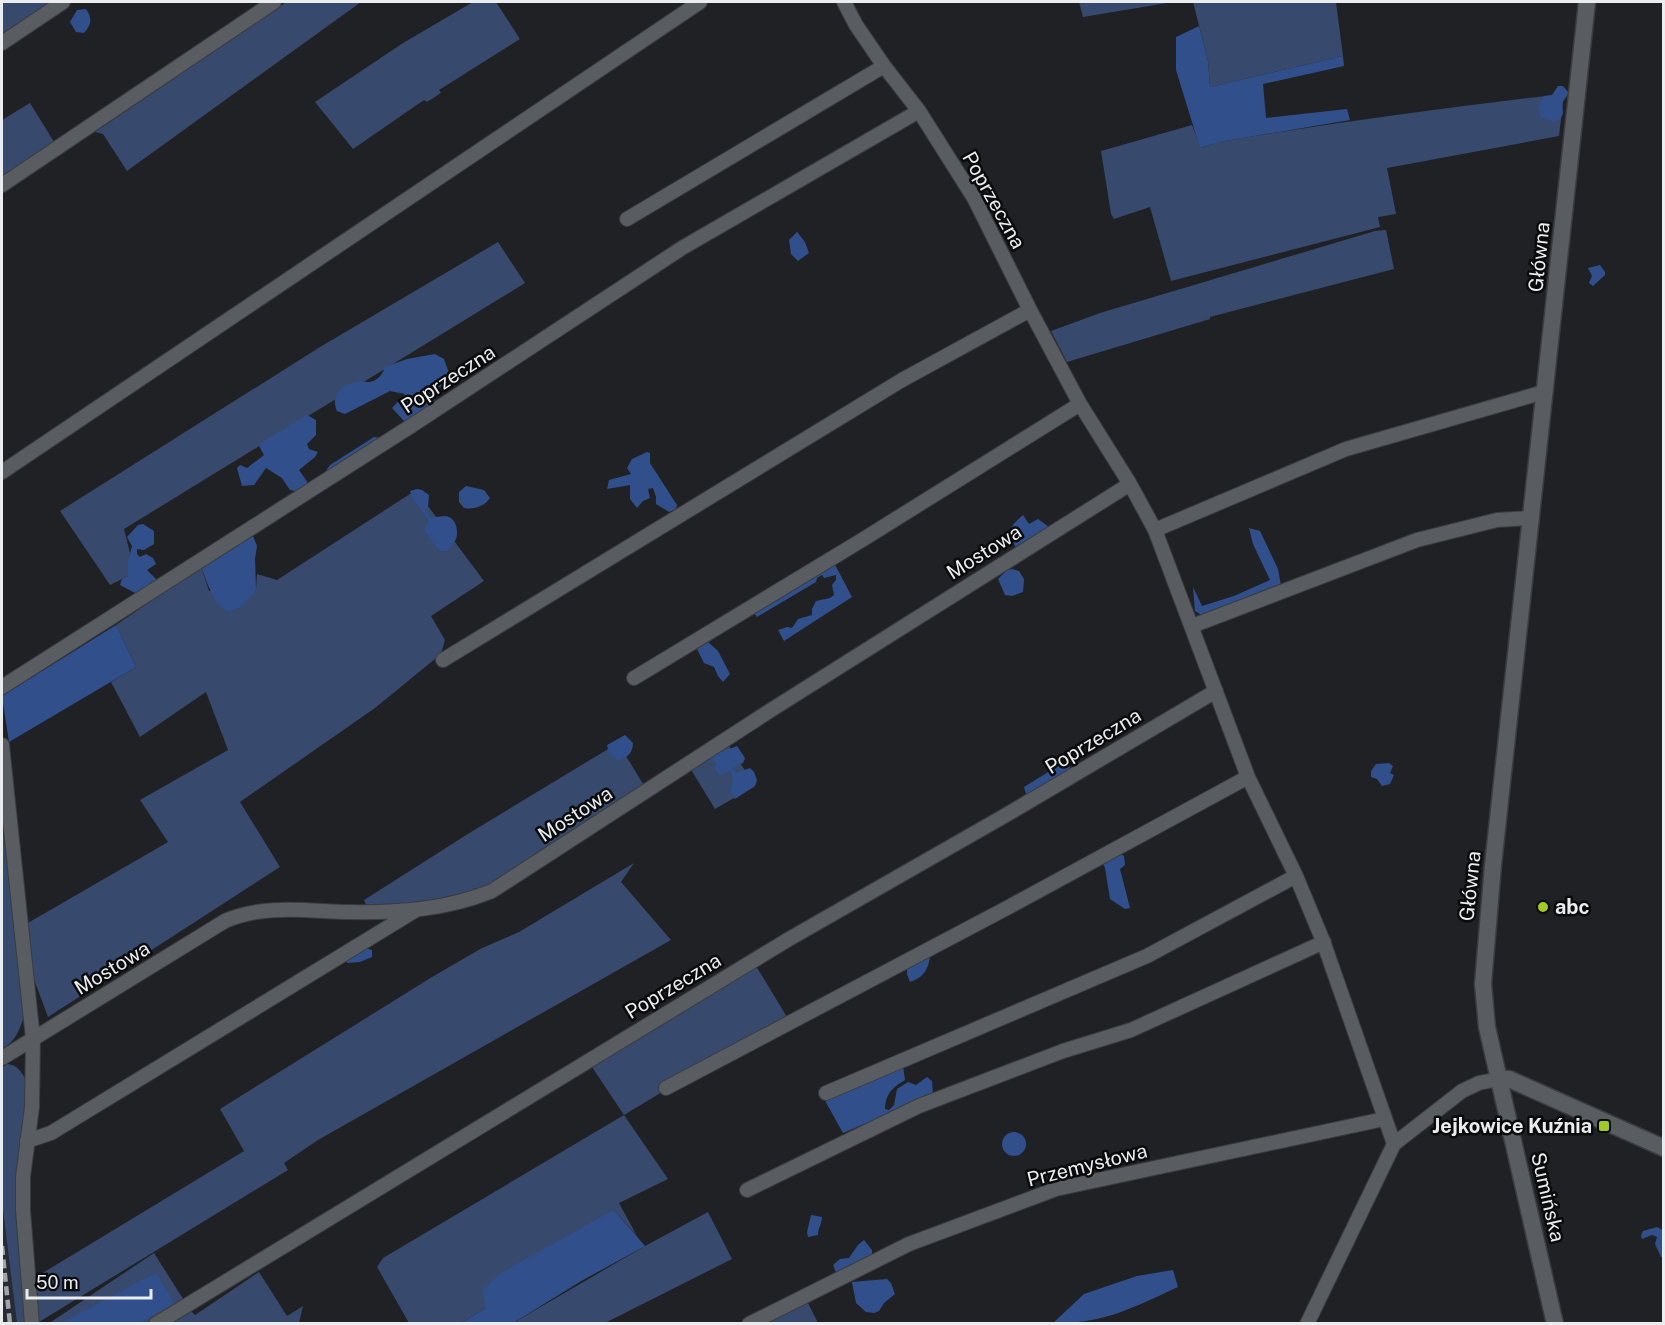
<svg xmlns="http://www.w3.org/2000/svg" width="1665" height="1325" viewBox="0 0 1665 1325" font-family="'Public Sans',sans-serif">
  <rect width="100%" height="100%" fill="#1f2125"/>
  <path fill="#262b34" d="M 2,1202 L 13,1287 L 17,1323 L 2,1323 Z"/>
  <path fill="#37496c" d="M 2,2 L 55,2 L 2,39 Z
    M 286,2 L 361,2 L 127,171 L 103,134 L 95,132 Z
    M 473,2 L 496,2 L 520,39 L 439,90 L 441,93 L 427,102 L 424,100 L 353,149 L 315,102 L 403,43 Z
    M 1079,2 L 1173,2 L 1083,17 Z
    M 1193,2 L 1336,2 L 1343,56 L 1210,87 L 1208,61 Z
    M 1564,94 L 1559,136 L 1387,168 L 1396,214 L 1378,217 L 1380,227 L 1171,281 L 1150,207 L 1114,219 L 1111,214 L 1101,151 L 1192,125 L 1201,148 L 1218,142 C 1333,123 1448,107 1564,94 Z
    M 30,103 L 56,145 L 2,178 L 2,120 Z
    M 1386,230 L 1394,269 L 1210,317 L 1210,319 L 1067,362 L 1051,331 L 1100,313 L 1375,231 Z
    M 498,242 L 525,283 L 124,529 L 130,553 L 128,576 L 110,585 L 60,511 L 320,347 Z
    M 416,490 L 484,581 L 431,616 L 445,640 L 441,654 L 375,708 L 240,802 L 280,867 L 48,1017 L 32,974 L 26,924 L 168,842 L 140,800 L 228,750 L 206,692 L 140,737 L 111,682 L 136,667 L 116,625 L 201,567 L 209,591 L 256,589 L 257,574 L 277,580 Z
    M 618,743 L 645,787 L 509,877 L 471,895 L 429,902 L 367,907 L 364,900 L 471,832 Z
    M 728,744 L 755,786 L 715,809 L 690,768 Z
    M 2,822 L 25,1013 C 20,1028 17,1041 2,1049 Z
    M 634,863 L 621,882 L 671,940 L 318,1140 L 284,1163 L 288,1170 L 39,1322 L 36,1277 L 244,1151 L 220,1109 L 432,977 L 482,948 L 519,932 Z
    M 753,961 L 787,1017 L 624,1115 L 668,1179 L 619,1203 L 637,1236 L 614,1210 L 486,1308 L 461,1323 L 409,1323 L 377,1267 L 383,1258 L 624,1115 L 588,1061 Z
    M 7,1064 C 17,1064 22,1073 27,1081 L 27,1323 L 17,1323 L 2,1202 L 2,1067 Z
    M 708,1212 L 732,1259 L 605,1323 L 513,1323 L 645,1246 Z
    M 154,1253 L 187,1305 L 153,1323 L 48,1324 Z
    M 259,1272 L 287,1316 L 303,1306 L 299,1323 L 166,1324 L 189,1309 L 195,1315 Z
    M 807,1301 L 818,1323 L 761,1324 Z"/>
  <path fill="#31508b" d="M 86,9 C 93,19 91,25 84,33 L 76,32 L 70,22 L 77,10 Z
    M 1199,26 L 1208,61 L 1210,87 L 1343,56 L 1344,66 L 1263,84 L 1266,118 L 1347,109 L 1350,120 L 1219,142 L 1200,148 L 1176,70 L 1176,37 Z
    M 1558,86 L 1563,86 L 1569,93 L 1562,103 L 1563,114 L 1560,119 L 1554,122 L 1541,117 L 1538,107 L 1544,96 L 1552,95 Z
    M 797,232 L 805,242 L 809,253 L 798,261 L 791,254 L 789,240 Z
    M 1600,265 L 1605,272 L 1605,275 L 1593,286 L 1589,283 L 1592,276 L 1588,268 Z
    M 435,354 L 444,359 L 449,373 L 442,386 L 435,390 C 437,411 422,415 405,422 L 392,408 L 405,394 L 390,391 L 345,414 L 337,411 C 330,396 342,383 358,382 C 362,381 369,383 373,381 C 379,379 383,373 385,367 L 407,359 Z
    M 307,415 L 316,420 L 316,435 L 307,444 L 309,449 L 318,452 L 315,457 L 299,470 L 308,483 L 301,492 L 290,490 L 282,478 L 266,468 L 254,485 L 242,486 L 237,468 L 240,465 L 247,468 L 264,455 L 259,446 L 262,442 Z
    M 374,437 L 383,438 L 321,478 L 330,465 Z
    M 647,452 L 650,453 L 650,463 L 677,505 L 676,509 L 669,512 L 656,504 L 656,497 L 653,488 L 648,489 L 650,498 L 643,501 L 637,508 L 630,499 L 630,485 L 607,489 L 609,480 L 631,474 L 627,468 L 632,459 Z
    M 466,486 L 484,490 L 490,498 C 485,506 473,510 464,508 L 459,502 L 459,492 Z
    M 417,489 L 422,490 L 429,495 L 428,507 L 425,510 L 430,517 C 435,518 440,516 445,516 C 456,517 459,531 456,539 C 455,542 450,547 448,551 L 440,551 L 424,530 L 429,521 C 422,510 414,503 410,491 Z
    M 1023,515 L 1029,524 L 1038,519 L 1049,527 L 1016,548 C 1007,531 1009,527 1023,515 Z
    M 143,524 L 154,531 L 154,544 L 144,550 L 137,549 L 137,554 L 140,557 L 146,554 L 153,558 L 156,564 L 147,570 L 156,579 L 155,585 L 137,594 L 120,585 L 122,579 L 128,576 L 128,562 L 132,546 L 127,537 L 138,525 Z
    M 1249,528 L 1260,531 L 1278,569 L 1281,586 L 1205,617 L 1195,611 L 1193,587 L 1202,606 L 1234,596 L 1270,580 L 1253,544 Z
    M 253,536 L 257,546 L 255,559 L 256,589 C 248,601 241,610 227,611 C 211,599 208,584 201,567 Z
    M 832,559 L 852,597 L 784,641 L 778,630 L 787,627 L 792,628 L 798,619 L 812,615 L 812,609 L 816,601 L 830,598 L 834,595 L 832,585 L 836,580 L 836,575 L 824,578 L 822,575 L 817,578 L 816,582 L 757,617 L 751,609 Z
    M 1012,569 L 1019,571 L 1024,579 L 1023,592 L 1012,596 L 1005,595 L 998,579 L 1007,570 Z
    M 116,625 L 136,667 L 9,742 L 2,696 Z
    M 708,642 L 718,651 L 730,674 L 723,682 L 718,676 L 714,667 L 704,663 L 697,649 Z
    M 625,735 L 633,743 C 633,753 627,758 618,760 L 609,754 L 607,745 Z
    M 737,746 L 745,758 L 743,763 L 732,768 L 736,773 L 750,768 L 754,772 L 757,780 L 755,786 L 735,799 L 730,790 C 733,785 734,776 730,771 L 719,775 L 715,768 L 716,763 L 709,757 Z
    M 1066,761 L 1071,769 L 1022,802 L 1026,794 L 1024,787 Z
    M 1389,763 L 1393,766 L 1390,773 L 1394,775 L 1390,784 L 1382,786 L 1377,779 L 1371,777 L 1371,771 L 1376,764 Z
    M 1118,853 L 1124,856 L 1125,865 L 1120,869 L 1130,908 L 1125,909 L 1110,899 L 1105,868 L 1102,862 Z
    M 365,948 L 372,950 L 372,957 L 360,962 L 347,963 L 344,958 Z
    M 923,957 L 930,957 C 928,970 923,978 910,982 L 907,974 L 907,966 Z
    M 903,1065 L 905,1080 C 892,1088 886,1093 885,1109 L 889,1110 L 894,1105 L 897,1089 L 908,1082 L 916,1085 L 927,1077 L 932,1081 L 933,1095 L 843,1133 L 823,1097 Z
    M1002 1144a12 12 0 1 1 24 0a12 12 0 1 1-24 0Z
    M 614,1210 L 645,1246 L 583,1280 L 513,1323 L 461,1323 L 486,1308 L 482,1290 L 501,1273 Z
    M 811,1215 L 822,1217 C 822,1223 818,1228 818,1235 L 808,1237 L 807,1232 Z
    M 1657,1227 L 1663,1230 L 1663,1257 L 1661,1257 L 1655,1244 L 1657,1237 L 1652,1235 L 1642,1239 L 1641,1236 L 1643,1231 Z
    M 864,1240 L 872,1250 L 872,1258 L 837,1275 L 833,1265 L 840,1259 L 849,1258 L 858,1245 Z
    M 1173,1270 L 1178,1287 C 1132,1308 1104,1324 1053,1323 L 1084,1294 L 1137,1276 Z
    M 156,1273 L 174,1303 L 140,1323 L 61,1323 Z
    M 887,1279 L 891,1283 L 895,1294 L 884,1303 L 879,1311 L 874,1313 L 866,1312 L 856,1303 L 852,1282 Z"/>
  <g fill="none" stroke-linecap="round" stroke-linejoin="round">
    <defs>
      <path id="minor" d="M 844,2 L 856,25 L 884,66 L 919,111 L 974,198 L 1030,310 L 1080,404 L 1130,484 L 1155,530 L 1248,777 L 1296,876 L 1323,941 L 1394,1144
        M 2,43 L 63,2
        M 2,185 L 274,2
        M 627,219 L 884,66
        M 2,472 L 700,2
        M 1155,530 L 1346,449 L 1537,394 L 1545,394
        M 1192,626 L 1417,540 L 1497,520 L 1532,518
        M 443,660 L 902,380 L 1030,310
        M 634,678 L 862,540 L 1080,404
        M 2,687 L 411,426 L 682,248 L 919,111
        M 2,745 L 33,1039 L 32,1107 L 23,1177 L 23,1210 L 32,1324
        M 2,1058 L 225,921 C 263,904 307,911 347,912 C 396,913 446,910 492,891 L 771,710 L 1130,484
        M 666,1088 L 1005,909 L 1248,777
        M 826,1093 L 1147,956 L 1296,876
        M 27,1141 L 51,1133 L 416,910
        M 747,1190 L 919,1106 L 1063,1051 L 1131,1030 L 1324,942
        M 156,1324 L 789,939 L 1006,815 L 1216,691
        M 749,1324 L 909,1244 L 1056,1189 L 1384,1119
        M 1307,1324 L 1394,1144 L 1462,1091 L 1479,1083 L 1499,1079"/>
      <path id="tertiary" d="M 1499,1079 L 1509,1079 L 1664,1148
        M 1555,1324 L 1487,1027 L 1483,984 L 1493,865 L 1587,2"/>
    </defs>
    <use href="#minor" stroke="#3a3c3f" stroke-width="16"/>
    <use href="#tertiary" stroke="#3a3c3f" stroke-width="19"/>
    <use href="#minor" stroke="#595c60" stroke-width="14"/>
    <use href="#tertiary" stroke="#595c60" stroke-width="16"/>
    <path stroke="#a2a4a7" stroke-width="4.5" stroke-dasharray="9 4.5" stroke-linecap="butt" d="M 2,1246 L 10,1324"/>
  </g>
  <g fill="#a3c927" stroke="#0a0b0c" stroke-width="2">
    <circle cx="1543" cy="907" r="6"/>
    <rect x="1598" y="1120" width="12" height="12" rx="3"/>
  </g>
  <g text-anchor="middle" stroke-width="5" stroke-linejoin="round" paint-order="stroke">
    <g font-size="20" fill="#eaecee" stroke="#0a0b0c">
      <text transform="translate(994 200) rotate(61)" y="7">Poprzeczna</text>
      <text transform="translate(1539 257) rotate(-84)" y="7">Główna</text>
      <text transform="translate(448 379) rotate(-33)" y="7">Poprzeczna</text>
      <text transform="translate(984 552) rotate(-32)" y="7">Mostowa</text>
      <text transform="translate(1093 741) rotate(-31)" y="7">Poprzeczna</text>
      <text transform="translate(575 814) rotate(-33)" y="7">Mostowa</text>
      <text transform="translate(1470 886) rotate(-84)" y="7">Główna</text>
      <text transform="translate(112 968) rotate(-31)" y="7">Mostowa</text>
      <text transform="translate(673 986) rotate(-31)" y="7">Poprzeczna</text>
      <text transform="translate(1087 1165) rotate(-14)" y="7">Przemysłowa</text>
      <text transform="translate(1548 1197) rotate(77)" y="7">Sumińska</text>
    </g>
    <g font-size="20" font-weight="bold" fill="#eaecee" stroke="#0a0b0c" text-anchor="start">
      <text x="1555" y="914">abc</text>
      <text x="1592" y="1133" text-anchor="end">Jejkowice Kuźnia</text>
    </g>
  </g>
  <rect width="1665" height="1325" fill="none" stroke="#eaecee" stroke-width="6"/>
  <path d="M27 1289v9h124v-9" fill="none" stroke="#eaecee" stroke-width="3"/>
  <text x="36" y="1289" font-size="18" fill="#eaecee" stroke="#0a0b0c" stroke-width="4.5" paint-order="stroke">50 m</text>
</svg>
